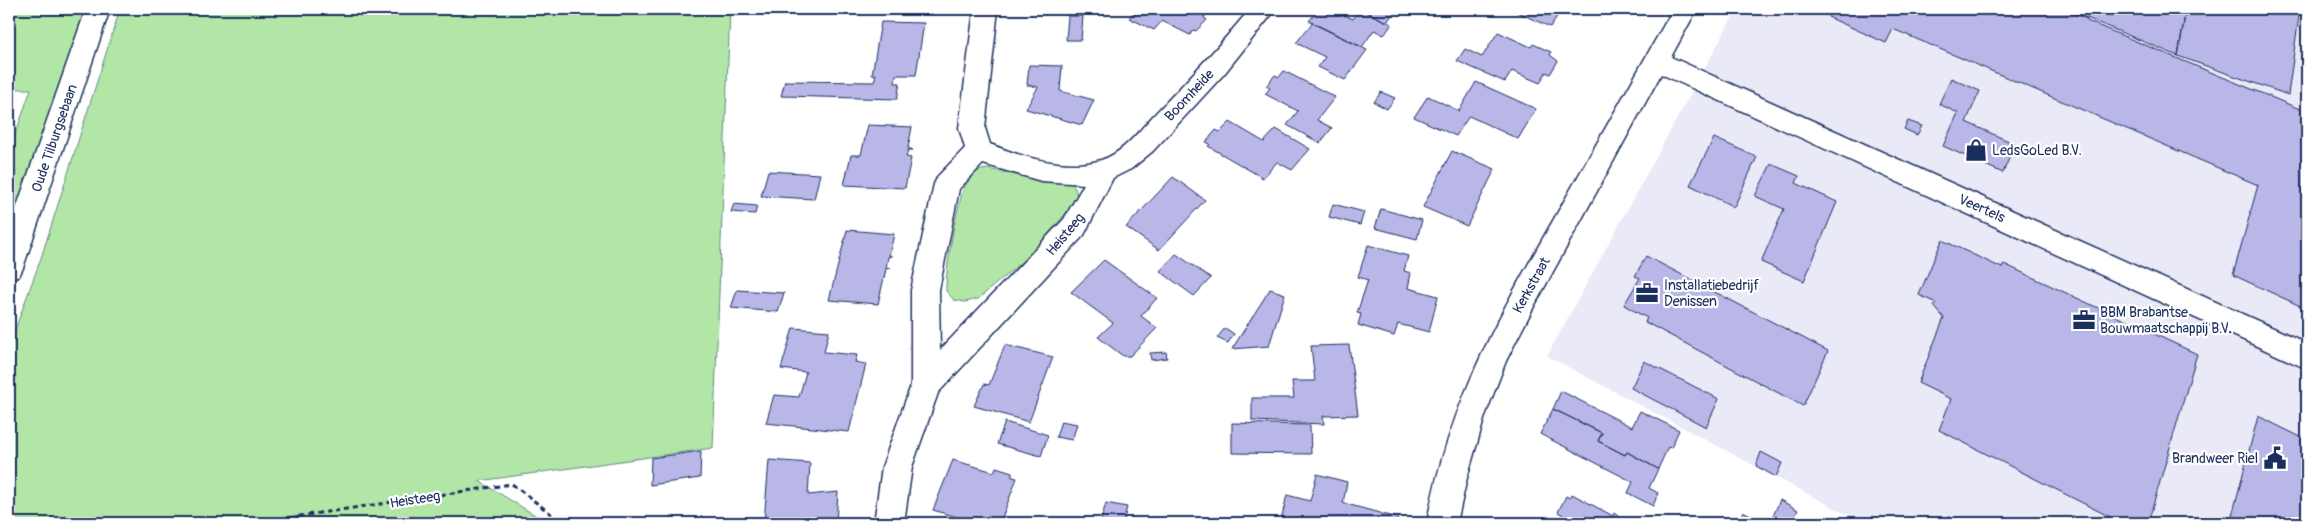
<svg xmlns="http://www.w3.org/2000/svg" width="2316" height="532" viewBox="0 0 2316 532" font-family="Pangolin,sans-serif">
  <rect width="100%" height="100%" fill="#fff"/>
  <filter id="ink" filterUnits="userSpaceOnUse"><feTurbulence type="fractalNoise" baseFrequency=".02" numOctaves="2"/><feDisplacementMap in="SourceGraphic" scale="10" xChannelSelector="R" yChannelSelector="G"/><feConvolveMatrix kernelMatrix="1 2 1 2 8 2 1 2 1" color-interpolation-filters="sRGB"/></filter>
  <g filter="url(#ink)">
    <path fill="#eae9f8" d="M 1737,9 L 2307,9 L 2307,523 L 1863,523 L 1547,356 Z"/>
    <path fill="#b1e6a7" stroke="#668a82" d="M 9,9 L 85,9 L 9,232 L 9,153 L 31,89 L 9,89 Z
      M 120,9 L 730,9 L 713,448 L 479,481 L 548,523 L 9,523 L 9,346 L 41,258 Z
      M 987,169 C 1000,171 1013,175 1026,177 C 1039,179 1057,176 1069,182 C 1077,187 1078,195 1075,203 L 1031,254 L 978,299 L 965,302 L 954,300 L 946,291 C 945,271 958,186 972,174 C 976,171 982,170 987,169 Z"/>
    <path fill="#b8b7e8" stroke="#1b2f5e" d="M 1137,9 L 1190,9 L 1205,16 L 1204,18 L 1207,20 L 1196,31 L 1193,30 L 1190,35 L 1162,21 L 1154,30 L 1129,18 Z
      M 1190,9 L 1212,9 L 1205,16 Z
      M 1322,9 L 1331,9 L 1353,19 L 1360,9 L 1392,24 L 1384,35 L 1374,30 L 1362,47 L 1309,21 L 1318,10 Z
      M 1360,9 L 1396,9 L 1387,22 Z
      M 1510,9 L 1562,9 L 1550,27 Z
      M 1833,9 L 2063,9 L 2087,19 L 2087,21 L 2307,112 L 2307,309 L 2233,275 L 2258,185 L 1893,29 L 1886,43 L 1828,17 Z
      M 2065,9 L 2186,9 L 2178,56 Z
      M 2186,9 L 2300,9 L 2288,95 L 2178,56 Z
      M 1068,16 L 1083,16 L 1081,40 L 1066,40 Z
      M 881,22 L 924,23 L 916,75 L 896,75 L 895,83 L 900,83 L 897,99 L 781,96 L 785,81 L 874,82 L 876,74 L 872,75 Z
      M 1312,23 L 1367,50 L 1345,80 L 1318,67 L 1325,57 L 1296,43 Z
      M 1498,32 L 1531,47 L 1533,44 L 1551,52 L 1550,55 L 1558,61 L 1550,74 L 1546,72 L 1540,83 L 1512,71 L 1505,82 L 1457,61 L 1465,49 L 1482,57 Z
      M 1029,65 L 1062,66 L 1060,91 L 1094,100 L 1082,125 L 1026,109 L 1038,87 L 1027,85 Z
      M 1284,71 L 1335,97 L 1317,120 L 1332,128 L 1320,143 L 1287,125 L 1298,111 L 1265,94 L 1270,88 L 1266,86 L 1275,75 L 1279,77 Z
      M 1951,78 L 1980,91 L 1966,122 L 2015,144 L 2003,173 L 1943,146 L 1958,113 L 1939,104 Z
      M 1476,82 L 1536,109 L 1518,139 L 1469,116 L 1456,136 L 1414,117 L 1428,96 L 1459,111 Z
      M 1381,92 L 1395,98 L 1387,109 L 1374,102 Z
      M 1908,121 L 1922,126 L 1917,135 L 1904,129 Z
      M 1230,122 L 1264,142 L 1276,129 L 1310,149 L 1292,170 L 1277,162 L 1263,178 L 1208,146 L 1210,144 L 1206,142 L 1216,130 L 1220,132 Z
      M 868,125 L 912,127 L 908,148 L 913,150 L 908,150 L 906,157 L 911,158 L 905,188 L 844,185 L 851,155 L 861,155 Z
      M 1714,138 L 1757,157 L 1734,207 L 1690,185 Z
      M 1452,151 L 1495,169 L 1467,226 L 1423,207 Z
      M 1771,164 L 1799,176 L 1796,183 L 1837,202 L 1804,281 L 1761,262 L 1784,209 L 1755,196 Z
      M 768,171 L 820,174 L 814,199 L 761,196 Z
      M 1173,177 L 1205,200 L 1159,250 L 1126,227 Z
      M 734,204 L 757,206 L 755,214 L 731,212 Z
      M 1333,204 L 1364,212 L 1360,225 L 1329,217 Z
      M 1381,209 L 1422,220 L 1417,239 L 1375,228 Z
      M 847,230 L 894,234 L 889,256 L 892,256 L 888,257 L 886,268 L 890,268 L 886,269 L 878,304 L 829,300 Z
      M 1942,240 L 2002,268 L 2004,264 L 2197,354 L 2148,523 L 2122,523 L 1939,430 L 1951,399 L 1918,383 L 1944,318 L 1934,306 L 1936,303 L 1919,295 Z
      M 1368,245 L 1408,256 L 1404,271 L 1411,273 L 1408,288 L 1438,296 L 1429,332 L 1398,324 L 1394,336 L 1358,325 L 1361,314 L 1357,313 L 1368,280 L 1358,277 Z
      M 1176,254 L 1211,278 L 1194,296 L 1160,271 Z
      M 1646,256 L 1828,351 L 1803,406 L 1645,322 L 1647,318 L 1624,305 L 1640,278 L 1635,276 Z
      M 1104,260 L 1157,298 L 1141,316 L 1157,328 L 1130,356 L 1123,356 L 1098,337 L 1113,323 L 1071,292 Z
      M 1270,289 L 1285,294 L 1269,346 L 1232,349 Z
      M 737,290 L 784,293 L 778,312 L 731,308 Z
      M 793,328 L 829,331 L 824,352 L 857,355 L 855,362 L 866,364 L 849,432 L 766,423 L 774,395 L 799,397 L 806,372 L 781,369 Z
      M 1225,328 L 1234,334 L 1228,343 L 1217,338 Z
      M 1005,345 L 1053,357 L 1029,422 L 974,406 L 984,384 L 989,385 Z
      M 1349,345 L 1358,415 L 1323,416 L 1324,424 L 1252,421 L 1252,398 L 1294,398 L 1292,381 L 1315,381 L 1311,346 Z
      M 1166,352 L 1167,358 L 1151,360 L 1150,353 Z
      M 1644,361 L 1719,399 L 1706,427 L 1631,388 Z
      M 1561,391 L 1632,427 L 1640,411 L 1679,430 L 1671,448 L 1668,447 L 1658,469 L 1627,452 L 1625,455 L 1598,441 L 1602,433 L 1553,409 Z
      M 1553,409 L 1602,433 L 1598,441 L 1625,455 L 1627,452 L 1658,469 L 1649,488 L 1658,493 L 1653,506 L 1628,493 L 1633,482 L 1540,434 Z
      M 2258,416 L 2307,440 L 2307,477 L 2304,490 L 2307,491 L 2307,523 L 2238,523 L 2231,520 Z
      M 1061,421 L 1077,424 L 1072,440 L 1056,437 Z
      M 1005,422 L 1048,435 L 1041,456 L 997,444 Z
      M 1232,423 L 1310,425 L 1311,454 L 1232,453 Z
      M 701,451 L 700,478 L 650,485 L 651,458 Z
      M 1761,452 L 1782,463 L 1776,477 L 1756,466 Z
      M 769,460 L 810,463 L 808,495 L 838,492 L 836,523 L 764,522 Z
      M 953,460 L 994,472 L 996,467 L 1012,472 L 1012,477 L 1017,478 L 1000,523 L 959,523 L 961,518 L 933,510 Z
      M 1317,474 L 1347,482 L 1343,503 L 1398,518 L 1396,523 L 1296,523 L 1281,520 L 1287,495 L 1310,501 Z
      M 1572,494 L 1613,516 L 1614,513 L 1627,523 L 1559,523 L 1563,515 L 1558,512 L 1566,496 L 1570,498 Z
      M 1780,500 L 1798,510 L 1792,523 L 1770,523 Z
      M 1106,503 L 1127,507 L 1123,523 L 1100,523 Z
      M 1743,511 L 1758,519 L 1756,523 L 1738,523 Z"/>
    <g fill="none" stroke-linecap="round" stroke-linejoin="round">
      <defs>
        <path id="minor" d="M 86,9 L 110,9 L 23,268 L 19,276 L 9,280 L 9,229 Z
          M 974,9 L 998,9 L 985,128 L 990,144 C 1022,157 1067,171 1101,160 C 1122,154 1139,131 1153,116 C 1187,81 1219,46 1250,9 L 1276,9 L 1224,74 L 1153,151 L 1131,169 L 1113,178 L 1084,235 L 938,393 L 912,467 L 904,523 L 874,523 L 882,467 L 911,385 L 911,290 L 934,184 L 938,176 L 965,148 L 959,128 ZM 983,164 L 1041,181 L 1084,184 L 1064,219 L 940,350 L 939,290 L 959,189 Z
          M 1673,9 L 1697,9 L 1671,57 L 2307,343 L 2307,369 L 1661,74 L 1531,312 L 1506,361 L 1485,416 L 1467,478 L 1457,523 L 1427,523 C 1448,405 1500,313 1559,210 C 1597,143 1635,76 1673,9 Z"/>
      </defs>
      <use href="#minor" stroke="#1b2f5e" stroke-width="3"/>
      <path stroke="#1b2f5e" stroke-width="3" stroke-dasharray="5 4" stroke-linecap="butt" d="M 254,523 L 512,484 L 563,523"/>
      <use href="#minor" fill="#fff" fill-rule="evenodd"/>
    </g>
  </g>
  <defs>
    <symbol id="shop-bare" viewBox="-9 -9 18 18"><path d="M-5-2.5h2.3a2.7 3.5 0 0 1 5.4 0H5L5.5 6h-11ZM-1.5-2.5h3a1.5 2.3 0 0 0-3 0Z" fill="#1b2f5e" stroke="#fff" stroke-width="2.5" paint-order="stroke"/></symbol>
    <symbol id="office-bare" viewBox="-9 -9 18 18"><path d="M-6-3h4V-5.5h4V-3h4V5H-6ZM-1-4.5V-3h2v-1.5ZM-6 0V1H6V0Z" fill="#1b2f5e" stroke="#fff" stroke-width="2.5" paint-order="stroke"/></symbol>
    <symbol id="civic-bare" viewBox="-9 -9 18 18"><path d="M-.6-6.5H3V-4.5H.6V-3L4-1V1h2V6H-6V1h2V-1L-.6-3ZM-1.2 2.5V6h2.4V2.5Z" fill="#1b2f5e" stroke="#fff" stroke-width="2.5" paint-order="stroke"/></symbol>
  </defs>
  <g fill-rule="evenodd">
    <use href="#shop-bare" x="1960" y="134" width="32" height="32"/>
    <use href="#office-bare" x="1631" y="277" width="32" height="32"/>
    <use href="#office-bare" x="2068" y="304" width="32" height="32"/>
    <use href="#civic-bare" x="2259" y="442" width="32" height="32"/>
  </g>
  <g text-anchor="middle" stroke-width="4.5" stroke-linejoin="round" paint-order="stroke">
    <g font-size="14" fill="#1b2f5e" stroke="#fff">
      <text transform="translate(1189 95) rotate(-47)" y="5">Boomheide</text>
      <text transform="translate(54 138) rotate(-71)" y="5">Oude Tilburgsebaan</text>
      <text transform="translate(1982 208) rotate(24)" y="5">Veertels</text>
      <text transform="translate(1065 234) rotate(-50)" y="5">Heisteeg</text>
      <text transform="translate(1531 285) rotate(-61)" y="5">Kerkstraat</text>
      <text transform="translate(415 499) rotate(-9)" y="5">Heisteeg</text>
    </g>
    <g font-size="14" fill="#1b2f5e" stroke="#fff" text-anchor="start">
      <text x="1992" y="155">LedsGoLed B.V.</text>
      <text x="1664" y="290">Installatiebedrijf<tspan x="1664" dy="16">Denissen</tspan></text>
      <text x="2100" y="317">BBM Brabantse<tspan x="2100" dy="16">Bouwmaatschappij B.V.</tspan></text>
      <text x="2258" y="463" text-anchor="end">Brandweer Riel</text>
    </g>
  </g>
  <rect width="2316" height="532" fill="none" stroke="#fff" stroke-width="30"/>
  <rect x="15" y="15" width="2286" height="502" fill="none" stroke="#1b2f5e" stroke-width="2" filter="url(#ink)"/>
</svg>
